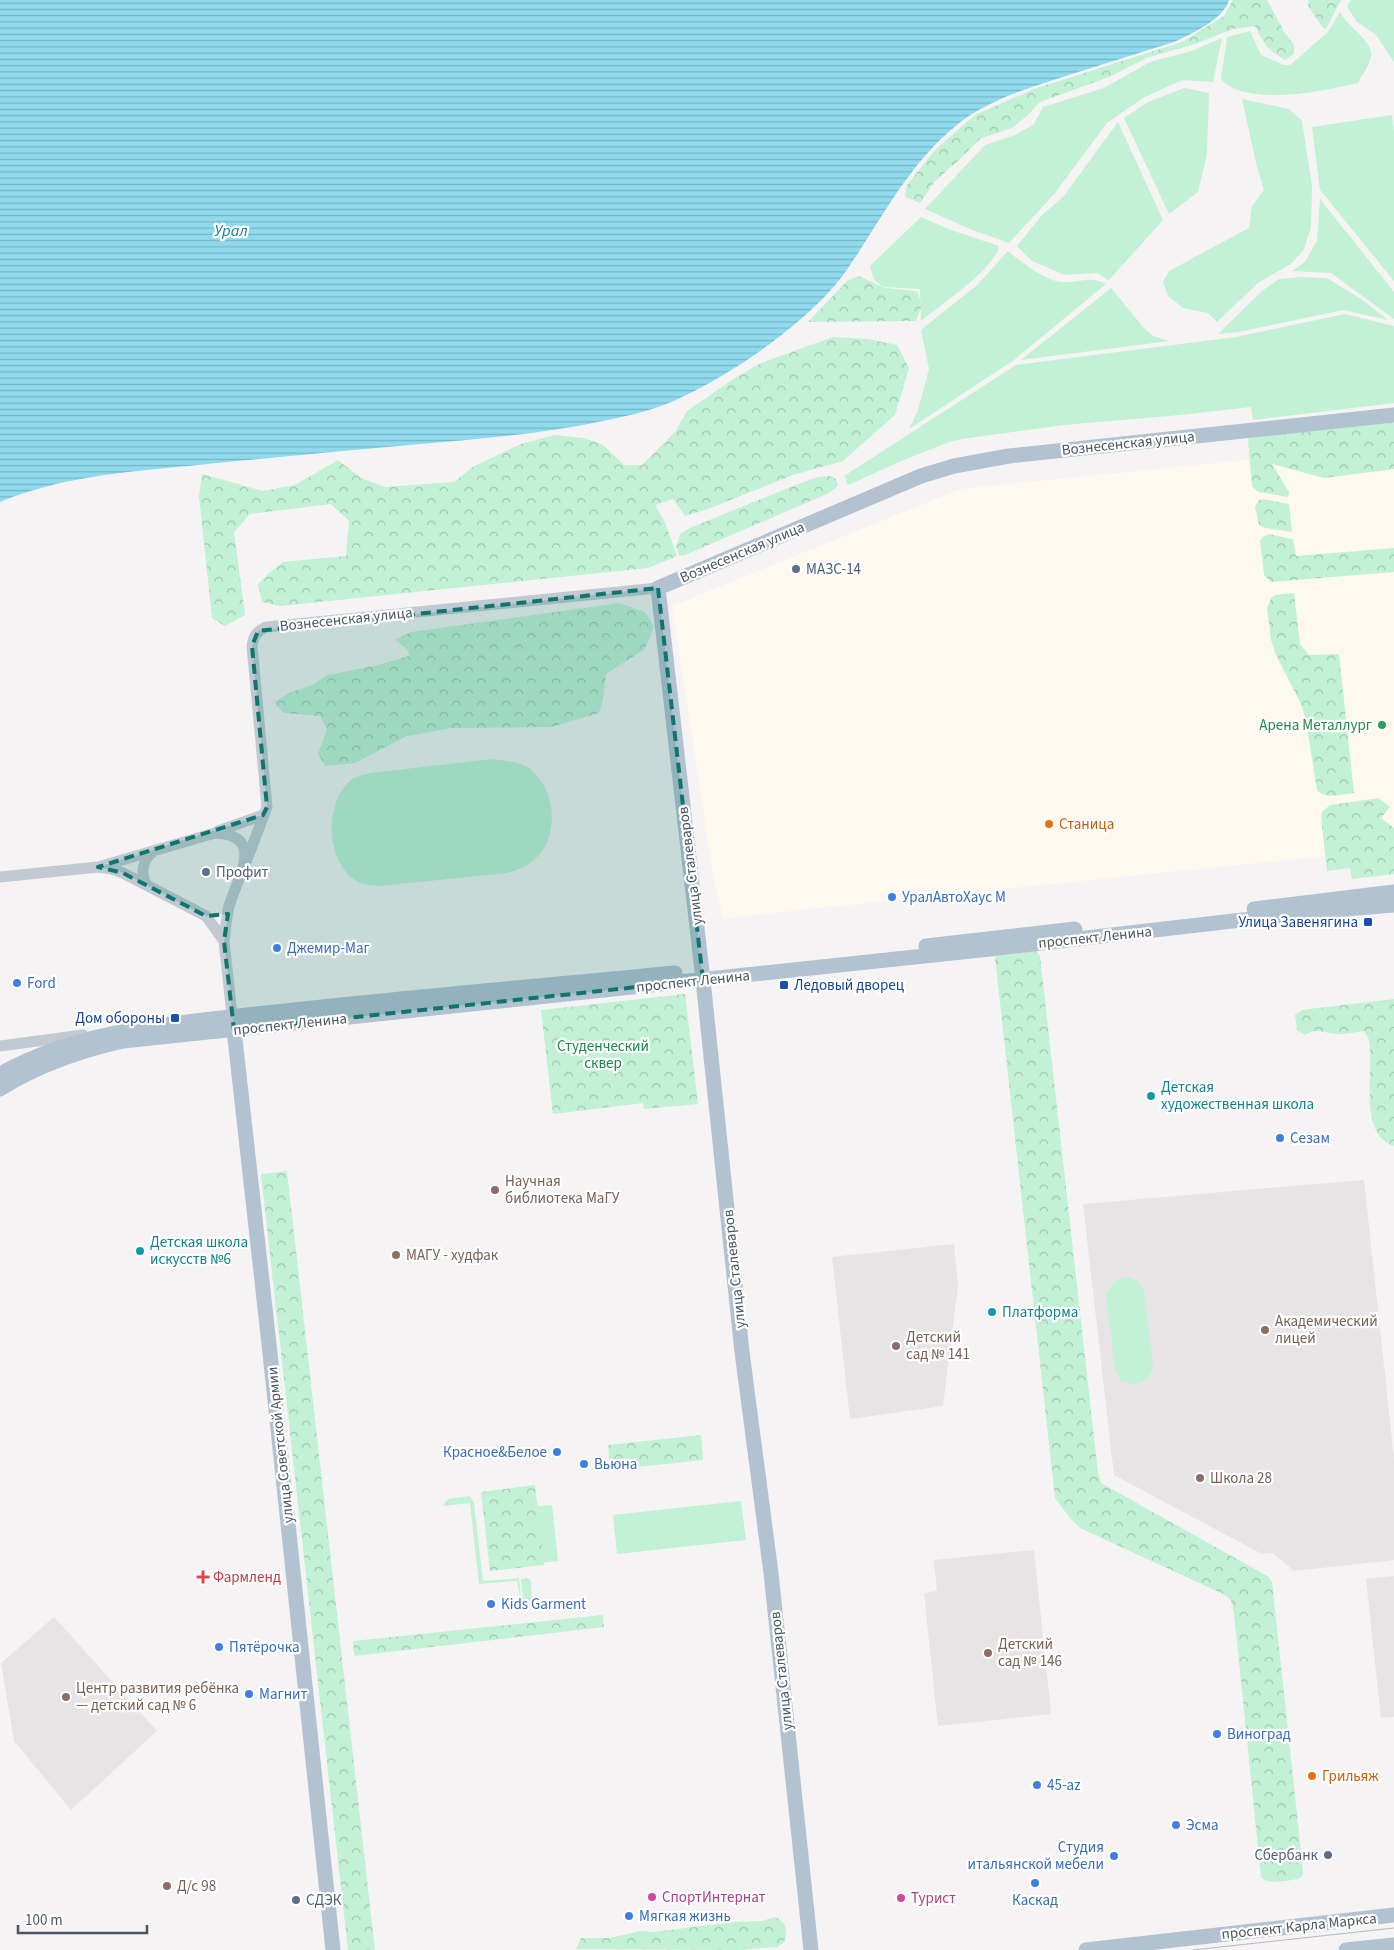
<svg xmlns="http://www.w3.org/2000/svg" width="1394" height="1950" viewBox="0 0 1394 1950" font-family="'Source Sans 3',sans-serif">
  <defs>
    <pattern id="forest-crowns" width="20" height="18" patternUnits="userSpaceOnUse" patternTransform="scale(1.25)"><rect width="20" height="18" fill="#c3f1d5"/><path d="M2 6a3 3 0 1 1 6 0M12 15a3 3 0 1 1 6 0" fill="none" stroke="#a0c6b0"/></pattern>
    <pattern id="water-rules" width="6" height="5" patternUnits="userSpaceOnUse" patternTransform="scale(1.25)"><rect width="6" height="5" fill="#90daee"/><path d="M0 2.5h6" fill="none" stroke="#78b4c4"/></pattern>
  </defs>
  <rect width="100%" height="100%" fill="#f5f3f3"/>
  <path fill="#fdf9ef" d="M 1394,445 L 1394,849 L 723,918 L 714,880 L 672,606 L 960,489 Z"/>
  <path fill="#e6e4e5" d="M 1364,1180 L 1394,1459 L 1394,1560 L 1294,1571 L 1272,1553 L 1262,1554 L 1114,1475 L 1083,1204 Z
    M 954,1244 L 958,1286 L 943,1406 L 850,1419 L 832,1257 Z
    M 1034,1550 L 1051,1714 L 938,1726 L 924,1593 L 937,1591 L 934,1560 Z
    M 1394,1576 L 1394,1717 L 1381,1718 L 1366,1579 Z
    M 54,1617 L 157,1731 L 71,1810 L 14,1741 L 1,1663 Z"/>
  <path fill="#c3f1d5" d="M 1351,0 L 1394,0 L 1394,62 L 1376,35 L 1356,21 L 1347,6 Z
    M 1340,12 C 1347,27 1375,42 1371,57 C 1369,66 1362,75 1358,83 C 1322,91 1268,103 1233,88 C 1228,86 1224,82 1221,79 L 1227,37 L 1250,31 L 1261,55 L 1284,65 L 1290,65 L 1328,32 Z
    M 1222,38 L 1213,82 L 1182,80 L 1143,98 L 1107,123 L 1055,193 L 1009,243 L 970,229 L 925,209 L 985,145 L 1015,135 L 1034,124 L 1043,107 L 1104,88 L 1150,62 L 1191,51 Z
    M 1184,88 L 1209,93 L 1207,154 L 1198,192 L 1169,214 L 1124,118 L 1148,102 Z
    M 1242,99 L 1289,109 L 1302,121 L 1312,187 L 1311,227 L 1304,249 L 1292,263 L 1258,283 L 1217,322 L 1208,313 L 1183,308 L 1168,296 L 1163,282 L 1169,271 L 1249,228 L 1252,206 L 1264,190 L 1257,167 Z
    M 1392,115 L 1394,131 L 1394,281 L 1320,190 L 1312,127 Z
    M 1118,122 L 1163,220 L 1109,280 L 1097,273 L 1065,275 L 1032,261 L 1017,246 L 1042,215 L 1063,197 Z
    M 1320,199 L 1394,292 L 1394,319 L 1331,273 L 1292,271 L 1305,262 L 1317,241 Z
    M 921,217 L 951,230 L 999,246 C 993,271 941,304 921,321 L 920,289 L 883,287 L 874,280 L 870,266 Z
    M 1008,251 C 1020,261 1047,282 1063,282 C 1080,283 1089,275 1106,284 L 1014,360 L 909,429 L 918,410 L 929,369 L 921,330 L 977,285 Z
    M 1300,277 L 1327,278 L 1361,299 L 1388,320 L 1343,310 L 1239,332 L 1218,334 L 1262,291 L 1279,279 Z
    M 1111,288 L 1144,328 L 1153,336 L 1169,341 L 1021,360 Z
    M 1345,314 L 1394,326 L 1394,403 L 1253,420 L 1251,407 L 1180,415 L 1064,425 L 962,439 L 949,442 L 899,462 L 848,485 L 844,476 L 1016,365 L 1236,337 Z
    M 493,759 C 504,761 517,761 527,767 C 556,786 561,835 535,859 C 527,867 517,870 508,873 L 379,886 C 373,885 365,885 360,883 C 325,866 323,803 351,780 C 356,776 365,775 370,773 Z
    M 1129,1277 L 1138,1281 L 1144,1290 L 1153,1367 L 1148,1378 L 1140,1383 L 1131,1384 L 1121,1381 L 1115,1370 L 1106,1294 C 1112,1283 1116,1279 1129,1277 Z
    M 470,1496 L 474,1503 L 483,1581 L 519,1578 L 522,1608 L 517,1581 L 479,1584 L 470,1503 L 443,1506 L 448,1499 Z
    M 741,1501 L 746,1540 L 617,1554 L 613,1515 Z
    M 552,1505 L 558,1561 L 532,1564 L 526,1507 Z
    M 528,1578 L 531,1581 L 532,1604 L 531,1607 L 524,1608 L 521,1579 Z"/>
  <path fill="url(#forest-crowns)" d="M 1233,0 L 1267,0 L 1285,33 L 1294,45 L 1294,54 L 1285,60 C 1266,49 1265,45 1255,26 L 1233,29 L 1195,44 L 1146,58 L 1109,77 L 1040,102 L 1027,116 L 1012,128 L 981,138 L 959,160 L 935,181 L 920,203 L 905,197 L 907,185 L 935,150 L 975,115 L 1034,89 L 1182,42 L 1224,16 Z
    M 1309,0 L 1341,0 L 1326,29 L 1323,28 L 1308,6 Z
    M 859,276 L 885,288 L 917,291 L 922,305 L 916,321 L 808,322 L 848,280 Z
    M 833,337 L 868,339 L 897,345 L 909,368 L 895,415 L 843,461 L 793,475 L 708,509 L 685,516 L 673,499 L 655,505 L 665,522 L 677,556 L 648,568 L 280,606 L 262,602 L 258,584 L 268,574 L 283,562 L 346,556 L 349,521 L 331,504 L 250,514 L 234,532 L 245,615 L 225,626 L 212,618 L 199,496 L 202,474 L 263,491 L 295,485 L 338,460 L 361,478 L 385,487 L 454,482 L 474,466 L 504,452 L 521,444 L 554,435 L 584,438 L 603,445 L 624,465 L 642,465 L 675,432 L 687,411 L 735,378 L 761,363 Z
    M 1394,420 L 1394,469 L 1324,478 L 1272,464 L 1289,492 L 1288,497 L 1258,492 L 1252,486 L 1248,441 L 1249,436 Z
    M 830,476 L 836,479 L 838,486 L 829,493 L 683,556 L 679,555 L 676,546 L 680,534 L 690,528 L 793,486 L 818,477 Z
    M 1263,499 L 1289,504 L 1292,532 L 1265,528 L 1259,525 L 1255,507 L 1259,500 Z
    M 1269,534 L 1293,539 L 1296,556 L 1394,548 L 1394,572 L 1271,582 L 1264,575 L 1260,541 L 1263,537 Z
    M 1294,593 L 1300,644 L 1309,655 L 1339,654 L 1354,793 C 1342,794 1326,800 1317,790 L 1306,721 L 1301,704 L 1276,655 L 1271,640 L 1267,608 L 1271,598 L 1275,595 Z
    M 619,603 L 645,612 L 654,627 L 645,649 L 606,674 L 603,700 L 599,713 L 552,727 L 452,728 L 407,736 L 355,763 L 325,766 L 318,754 L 327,730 L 320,716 L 284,713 L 274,702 L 289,693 L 312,685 L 328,675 L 374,666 L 409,656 L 408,650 L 395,640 L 411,632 Z
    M 1379,798 L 1390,807 L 1381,818 L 1394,828 L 1394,874 L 1352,879 L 1350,868 L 1327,871 L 1321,817 L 1322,812 L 1330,805 Z
    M 1036,951 L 1040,956 L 1098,1473 L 1101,1483 L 1262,1573 L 1269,1577 L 1272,1582 L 1303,1870 L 1302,1876 L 1298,1879 C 1288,1880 1269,1886 1261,1877 L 1234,1613 L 1231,1600 L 1223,1594 L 1080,1528 L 1070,1518 L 1055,1498 L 995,958 L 996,956 Z
    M 685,994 L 698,1104 L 644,1109 L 643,1103 L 553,1114 L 541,1010 Z
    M 1394,999 L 1394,1146 C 1357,1133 1375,1072 1369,1041 C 1369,1038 1366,1034 1364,1031 C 1355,1032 1346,1035 1336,1034 C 1324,1033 1317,1027 1305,1035 L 1297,1030 L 1295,1015 L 1302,1010 Z
    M 287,1171 L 375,1950 L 348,1950 L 261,1174 Z
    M 701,1435 L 703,1460 L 610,1470 L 608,1445 Z
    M 535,1485 L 544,1565 L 490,1571 L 481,1492 Z
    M 603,1615 L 604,1627 L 354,1656 L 353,1641 Z
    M 775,1917 C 786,1922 789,1930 784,1942 L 777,1947 L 738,1950 L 576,1949 L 581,1938 L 610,1938 L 640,1931 L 653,1932 L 734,1922 L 762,1921 Z"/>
  <path fill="url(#water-rules)" d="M 0,0 L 1229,0 C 1223,20 1191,34 1174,42 C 1140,53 1106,63 1072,74 C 1033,87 991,98 958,124 C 908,164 882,219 846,271 C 810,323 719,384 661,406 C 642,413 622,417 603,421 C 546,433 490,438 432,443 C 351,450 269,458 188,466 C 124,472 60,477 0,502 Z"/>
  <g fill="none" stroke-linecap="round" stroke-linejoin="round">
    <path stroke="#c1cad2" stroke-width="11" d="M 218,831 L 263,815
      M 245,865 L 267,807 L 252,646 C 254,635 256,632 266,627 L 658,588
      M 0,877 L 98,867 L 112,869 L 123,873 L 206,916 L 224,941 C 226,928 226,914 230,903 C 239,875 265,835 215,833 L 98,867
      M 146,884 C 140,872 143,859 154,851
      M 224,941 L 233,1024
      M 0,1046 L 83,1035"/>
    <path stroke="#b3c2d1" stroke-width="15" d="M 1254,909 L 1394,892
      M 926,946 L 1075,929
      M 234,1030 L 269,1344 L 333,1950
      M 0,1074 C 84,1027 181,1023 275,1012 C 408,997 541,986 675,973
      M 0,1089 C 38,1065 79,1051 123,1041 L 990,949 L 1311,912 L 1394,905
      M 811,1950 L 771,1573 L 742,1352 L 703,980 L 658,588 L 921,476 L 954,466 L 1009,456 L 1394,415
      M 1086,1950 L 1394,1915
      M 1346,1950 L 1394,1945"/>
    <path stroke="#b5b8bd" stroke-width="1" d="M 1193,1950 L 1394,1928"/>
  </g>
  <path fill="#0f766e" fill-opacity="0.2" stroke="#0f766e" stroke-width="4" stroke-dasharray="10 6" stroke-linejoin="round" d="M 658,588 L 703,980 L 234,1030 L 224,941 L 228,914 L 206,916 L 123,873 L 98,867 L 263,815 L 267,807 L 252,646 L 258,631 Z"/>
  <g fill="#5c6f8a" stroke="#fff" stroke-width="2">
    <circle cx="796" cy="569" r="5"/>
    <circle cx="206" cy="872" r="5"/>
    <circle cx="1328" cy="1855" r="5"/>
    <circle cx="296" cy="1900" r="5"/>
  </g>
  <circle fill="#2e9e5b" stroke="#fff" stroke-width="2" cx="1382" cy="725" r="5"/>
  <g fill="#e8710a" stroke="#fff" stroke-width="2">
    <circle cx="1049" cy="824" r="5"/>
    <circle cx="1312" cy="1776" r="5"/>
  </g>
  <g fill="#3f7fe0" stroke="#fff" stroke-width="2">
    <circle cx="892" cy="897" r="5"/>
    <circle cx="277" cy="948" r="5"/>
    <circle cx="17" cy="983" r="5"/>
    <circle cx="1280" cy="1138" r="5"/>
    <circle cx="557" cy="1452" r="5"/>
    <circle cx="584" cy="1464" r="5"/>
    <circle cx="491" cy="1604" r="5"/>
    <circle cx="219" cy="1647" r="5"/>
    <circle cx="249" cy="1694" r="5"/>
    <circle cx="1217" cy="1734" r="5"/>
    <circle cx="1037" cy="1785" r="5"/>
    <circle cx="1176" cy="1825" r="5"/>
    <circle cx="1114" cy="1856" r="5"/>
    <circle cx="1035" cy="1883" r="5"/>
    <circle cx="629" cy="1916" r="5"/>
  </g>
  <g fill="#1a4fb4" stroke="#fff" stroke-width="2">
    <rect x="1363" y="917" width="10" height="10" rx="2.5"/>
    <rect x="779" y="980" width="10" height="10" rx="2.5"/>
    <rect x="170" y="1013" width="10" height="10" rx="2.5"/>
  </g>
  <g fill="#0f9aa8" stroke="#fff" stroke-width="2">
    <circle cx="1151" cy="1096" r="5"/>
    <circle cx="140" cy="1251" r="5"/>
    <circle cx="992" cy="1312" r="5"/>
  </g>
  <g fill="#8d6e63" stroke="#fff" stroke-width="2">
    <circle cx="495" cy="1190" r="5"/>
    <circle cx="396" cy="1255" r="5"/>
    <circle cx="1265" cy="1330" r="5"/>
    <circle cx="896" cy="1346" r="5"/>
    <circle cx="1200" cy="1478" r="5"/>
    <circle cx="988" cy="1653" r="5"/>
    <circle cx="66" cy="1697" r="5"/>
    <circle cx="167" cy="1886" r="5"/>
  </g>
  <path fill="#e0444e" stroke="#fff" stroke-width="2" d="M200.5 1569.5h5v5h5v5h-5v5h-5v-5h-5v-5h5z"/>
  <g fill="#d1479c" stroke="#fff" stroke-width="2">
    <circle cx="652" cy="1897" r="5"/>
    <circle cx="901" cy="1898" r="5"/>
  </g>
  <g text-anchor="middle" stroke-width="4.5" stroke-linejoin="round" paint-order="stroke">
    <g font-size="15" fill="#4a5661" stroke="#fff">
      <text transform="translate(1128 443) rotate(-6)" y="5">Вознесенская улица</text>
      <text transform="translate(742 552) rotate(-23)" y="5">Вознесенская улица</text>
      <text transform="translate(346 619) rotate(-6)" y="5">Вознесенская улица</text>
      <text transform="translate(690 866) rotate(-97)" y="5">улица Сталеваров</text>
      <text transform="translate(1095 937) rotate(-6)" y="5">проспект Ленина</text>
      <text transform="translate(693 981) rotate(-6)" y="5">проспект Ленина</text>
      <text transform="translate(290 1024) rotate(-6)" y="5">проспект Ленина</text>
      <text transform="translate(734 1269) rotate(-96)" y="5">улица Сталеваров</text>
      <text transform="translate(280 1445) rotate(-96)" y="5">улица Советской Армии</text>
      <text transform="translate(781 1671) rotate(-96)" y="5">улица Сталеваров</text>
      <text transform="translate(1299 1926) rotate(-6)" y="5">проспект Карла Маркса</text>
    </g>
    <g font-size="15" fill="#4e5e75" stroke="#fff" text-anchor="start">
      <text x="806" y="574">МАЗС-14</text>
      <text x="216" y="877">Профит</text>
      <text x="1318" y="1860" text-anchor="end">Сбербанк</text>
      <text x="306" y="1905">СДЭК</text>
    </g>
    <g font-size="15" fill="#27864d" stroke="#fff" text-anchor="end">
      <text x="1372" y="730">Арена Металлург</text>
    </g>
    <g font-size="15" fill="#c56008" stroke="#fff" text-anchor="start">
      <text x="1059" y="829">Станица</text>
      <text x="1322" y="1781">Грильяж</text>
    </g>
    <g font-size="15" fill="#366cbe" stroke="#fff" text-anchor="start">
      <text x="902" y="902">УралАвтоХаус М</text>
      <text x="287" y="953">Джемир-Маг</text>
      <text x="27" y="988">Ford</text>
      <text x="1290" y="1143">Сезам</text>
      <text x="547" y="1457" text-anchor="end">Красное&amp;Белое</text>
      <text x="594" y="1469">Вьюна</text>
      <text x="501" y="1609">Kids Garment</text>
      <text x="229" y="1652">Пятёрочка</text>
      <text x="259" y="1699">Магнит</text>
      <text x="1227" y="1739">Виноград</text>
      <text x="1047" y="1790">45-az</text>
      <text x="1186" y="1830">Эсма</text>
      <text x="1104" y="1852" text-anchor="end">Студия<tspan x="1104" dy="17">итальянской мебели</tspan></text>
      <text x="1035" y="1905" text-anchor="middle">Каскад</text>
      <text x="639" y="1921">Мягкая жизнь</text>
    </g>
    <g font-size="15" fill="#164399" stroke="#fff" text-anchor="end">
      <text x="1358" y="927">Улица Завенягина</text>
      <text x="794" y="990" text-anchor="start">Ледовый дворец</text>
      <text x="165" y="1023">Дом обороны</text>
    </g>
    <g font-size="15" fill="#17864f" stroke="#fff">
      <text x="603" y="1051">Студенческий<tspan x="603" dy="17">сквер</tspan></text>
    </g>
    <g font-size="15" fill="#0d838f" stroke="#fff" text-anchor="start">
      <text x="1161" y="1092">Детская<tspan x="1161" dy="17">художественная школа</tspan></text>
      <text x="150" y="1247">Детская школа<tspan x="150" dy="17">искусств №6</tspan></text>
      <text x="1002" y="1317">Платформа</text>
    </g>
    <g font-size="15" fill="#785e54" stroke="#fff" text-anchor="start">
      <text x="505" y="1186">Научная<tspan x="505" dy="17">библиотека МаГУ</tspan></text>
      <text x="406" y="1260">МАГУ - худфак</text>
      <text x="1275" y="1326">Академический<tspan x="1275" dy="17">лицей</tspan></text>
      <text x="906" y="1342">Детский<tspan x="906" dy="17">сад № 141</tspan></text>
      <text x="1210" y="1483">Школа 28</text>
      <text x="998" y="1649">Детский<tspan x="998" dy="17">сад № 146</tspan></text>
      <text x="76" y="1693">Центр развития ребёнка<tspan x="76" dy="17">— детский сад № 6</tspan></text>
      <text x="177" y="1891">Д/с 98</text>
    </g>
    <g font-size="15" fill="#be3a42" stroke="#fff" text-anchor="start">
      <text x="213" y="1582">Фармленд</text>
    </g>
    <g font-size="15" fill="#b23c85" stroke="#fff" text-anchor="start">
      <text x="662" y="1902">СпортИнтернат</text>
      <text x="911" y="1903">Турист</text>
    </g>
    <g font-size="16" font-style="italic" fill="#0c7c9b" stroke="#fff">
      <text x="231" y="236">Урал</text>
    </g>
  </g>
  <path d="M18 1925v8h129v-8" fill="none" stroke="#4a5661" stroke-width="2.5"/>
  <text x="25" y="1925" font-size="15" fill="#4a5661" stroke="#ffffff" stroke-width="4" paint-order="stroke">100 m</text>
</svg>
